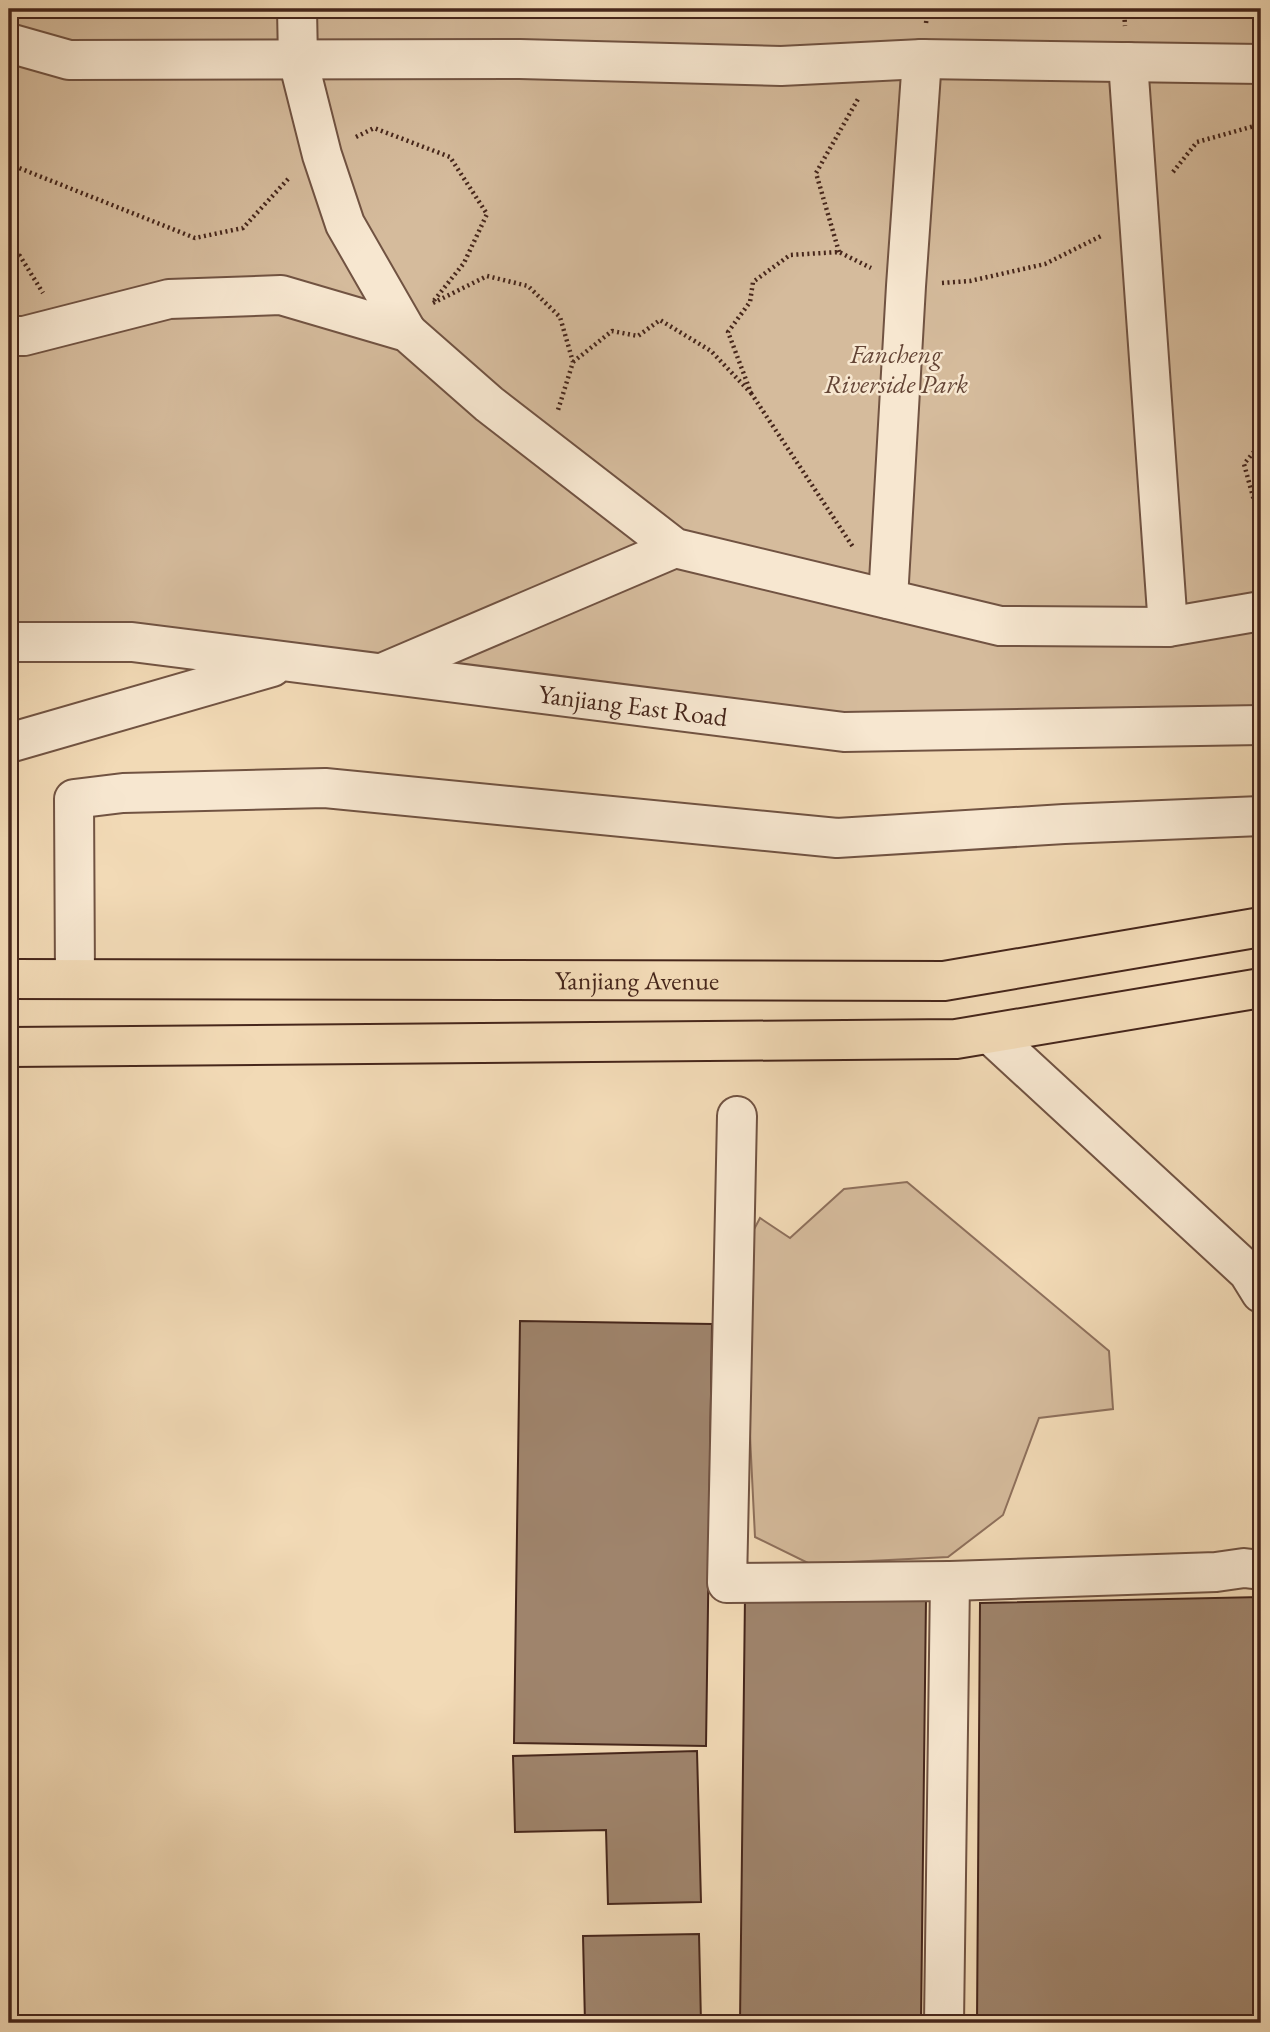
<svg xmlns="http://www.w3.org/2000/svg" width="1270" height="2032" viewBox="0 0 1270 2032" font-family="'EB Garamond',serif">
  <rect width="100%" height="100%" fill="#f2dab6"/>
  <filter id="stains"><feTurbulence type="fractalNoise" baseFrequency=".00286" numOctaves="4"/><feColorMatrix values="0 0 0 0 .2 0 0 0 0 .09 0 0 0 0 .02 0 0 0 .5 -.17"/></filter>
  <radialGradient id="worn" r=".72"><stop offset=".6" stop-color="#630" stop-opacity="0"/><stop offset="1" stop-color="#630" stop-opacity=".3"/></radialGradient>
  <path fill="#d5bb9c" stroke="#8e705c" stroke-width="2" d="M 9,9 L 1261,9 L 1261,725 L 844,732 L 9,642 Z
    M 907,1182 L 1109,1351 L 1113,1409 L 1039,1418 L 1003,1515 L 948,1557 L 810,1564 L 755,1537 L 741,1254 L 760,1218 L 790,1238 L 844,1189 Z"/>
  <path fill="#9f846c" stroke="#46261b" stroke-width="2" d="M 520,1321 L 712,1324 L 706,1746 L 514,1743 Z
    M 745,1595 L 926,1598 L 921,2023 L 740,2023 Z
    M 1261,1597 L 1261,2023 L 977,2023 L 980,1603 Z
    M 697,1751 L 701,1902 L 608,1904 L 606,1830 L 515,1832 L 513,1756 Z
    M 699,1934 L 701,2023 L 585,2023 L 583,1936 Z"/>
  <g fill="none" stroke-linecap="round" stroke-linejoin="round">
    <defs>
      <g id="minor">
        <path d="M 297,9 L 298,60 L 322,155 L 345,224 L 407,332"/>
        <path d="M 9,43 L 69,60 L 520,59 L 781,66 L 922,59 L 1261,64"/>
        <path d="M 1128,62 L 1168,627"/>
        <path d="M 9,336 L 24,336 L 169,299 L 281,295 L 407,332 L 489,404 L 675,548 L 1000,626 L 1168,627 L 1261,611"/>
        <path d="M 888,599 L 906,286 L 922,59"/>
        <path id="s1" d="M 9,642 L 132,642 L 844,732 L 1261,725"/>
        <path d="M 382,673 L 675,548"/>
        <path d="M 9,743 L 272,667"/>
        <path d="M 75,979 L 74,799 L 123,793 L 325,788 L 837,838 L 1064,824 L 1261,816"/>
        <path d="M 990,1034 L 1248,1272 L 1261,1293"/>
        <path d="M 737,1116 L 727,1583 L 950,1581 L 944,2023"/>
        <path d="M 950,1581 L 1216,1572 L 1244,1568 L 1261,1570"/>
      </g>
      <g id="major">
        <path id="s2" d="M 9,979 L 944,981 L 1261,927"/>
        <path d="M 9,1047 L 956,1039 L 1261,988"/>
      </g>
    </defs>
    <use href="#minor" stroke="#715342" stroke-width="42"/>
    <use href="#major" stroke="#46261b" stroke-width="42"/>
    <path stroke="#46261b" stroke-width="4.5" stroke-dasharray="2 3.5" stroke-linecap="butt" d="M 1124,9 L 1125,26
      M 926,23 L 928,9
      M 356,137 L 374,128 L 450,157 L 487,214 L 464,263 L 432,303
      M 9,167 L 14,166 L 195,238 L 243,228 L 289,178
      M 1173,172 L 1197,142 L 1258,125 L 1261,127
      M 9,250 L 20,256 L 43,293
      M 839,252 L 816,173 L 858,99
      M 942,283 L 970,281 L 1045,264 L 1103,235
      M 433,303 L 487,276 L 528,286 L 560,317 L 573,362 L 558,410
      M 573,362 L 612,331 L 638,336 L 660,320 L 711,351 L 751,393 L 728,332 L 750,302 L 753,282 L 790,255 L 839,252 L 871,268
      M 751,393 L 853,547
      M 1261,443 L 1244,464 L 1261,526"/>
    <use href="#minor" stroke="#f7e7d0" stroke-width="38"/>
    <use href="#major" stroke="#f2dab6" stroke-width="38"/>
  </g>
  <g text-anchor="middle" stroke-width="5" stroke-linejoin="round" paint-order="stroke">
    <g font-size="26" font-style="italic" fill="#634435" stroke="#f7e7d0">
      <text x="896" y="363">Fancheng<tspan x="896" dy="30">Riverside Park</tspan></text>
    </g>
    <g font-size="26" fill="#46261b" stroke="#f7e7d0">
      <text dy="9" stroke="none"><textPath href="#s1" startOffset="628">Yanjiang East Road</textPath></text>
      <text dy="9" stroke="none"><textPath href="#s2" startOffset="628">Yanjiang Avenue</textPath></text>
    </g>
  </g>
  <rect width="1270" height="2032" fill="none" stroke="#f2dab6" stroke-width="35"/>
  <rect x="10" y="10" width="1249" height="2011" fill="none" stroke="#46261b" stroke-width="3.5"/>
  <rect x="18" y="18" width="1235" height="1997" fill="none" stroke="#46261b" stroke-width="2"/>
  <rect width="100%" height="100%" filter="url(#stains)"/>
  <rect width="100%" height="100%" fill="url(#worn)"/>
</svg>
